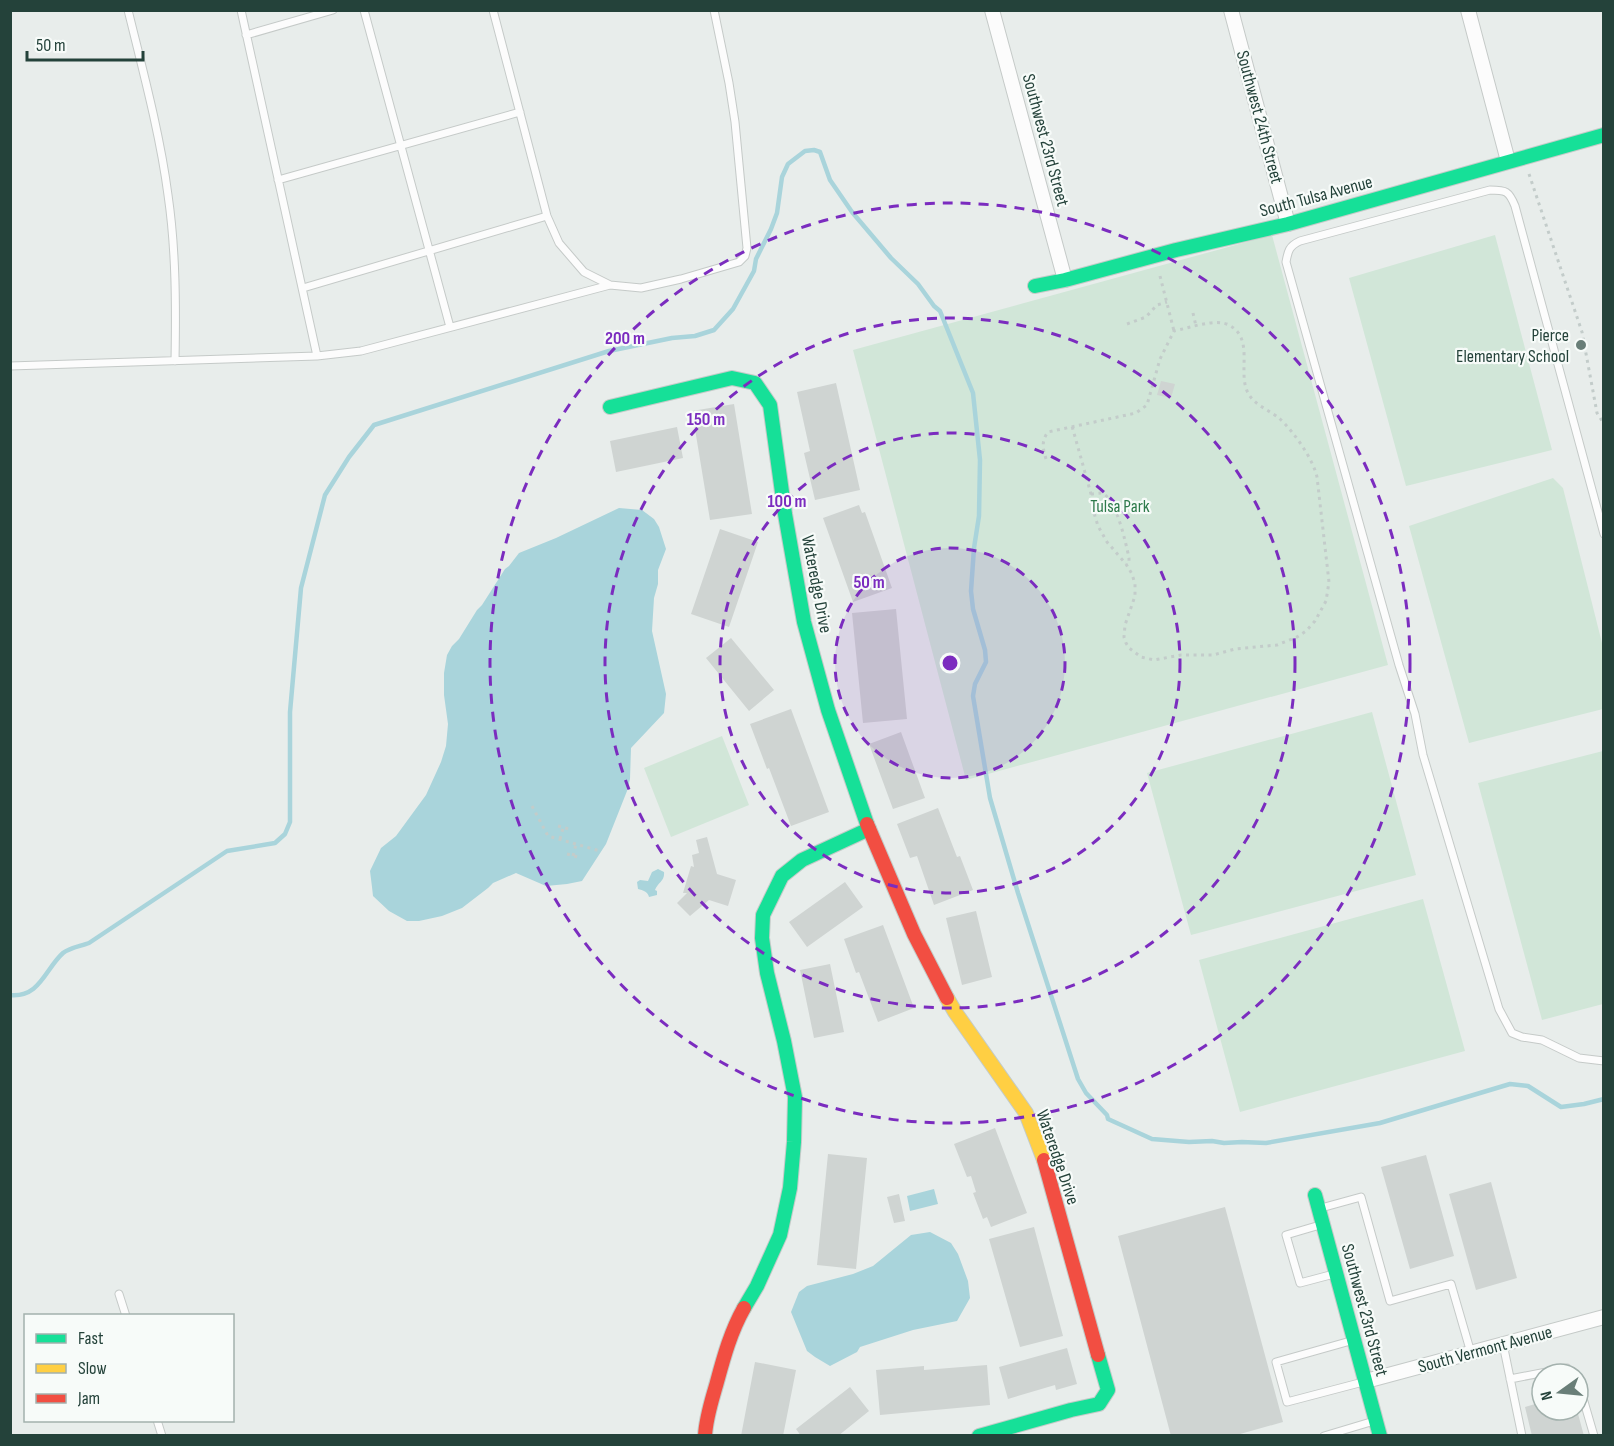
<svg xmlns="http://www.w3.org/2000/svg" width="1614" height="1446" viewBox="0 0 1614 1446" font-family="'Sofia Sans Condensed',sans-serif">
  <rect width="100%" height="100%" fill="#e8edeb"/>
  <path fill="#d1e6d8" d="M 1272,235 L 1388,665 L 966,780 L 853,350 Z
    M 1495,235 L 1552,450 L 1406,486 L 1349,278 Z
    M 1553,478 L 1563,488 L 1603,647 L 1603,709 L 1469,743 L 1409,526 Z
    M 1372,712 L 1416,875 L 1191,935 L 1147,773 Z
    M 722,736 L 749,805 L 671,837 L 644,768 Z
    M 1603,751 L 1603,1004 L 1542,1020 L 1478,783 Z
    M 1423,899 L 1465,1051 L 1240,1112 L 1199,960 Z"/>
  <path fill="#a9d4db" d="M 619,508 L 642,510 L 654,519 L 659,527 L 666,549 L 658,570 L 658,584 L 654,598 L 652,631 L 666,694 L 664,713 L 631,748 L 630,779 L 627,791 L 606,844 L 582,881 L 567,884 L 546,886 L 516,873 L 493,883 L 488,888 L 462,908 L 442,916 L 419,921 L 407,921 L 389,911 L 373,896 L 372,887 L 370,871 L 381,848 L 396,836 L 426,795 L 441,762 L 446,746 L 448,724 L 444,695 L 444,673 L 447,655 L 452,646 L 459,639 L 477,610 L 482,605 L 505,569 L 509,566 L 519,553 L 556,538 Z
    M 658,869 L 664,872 C 665,881 658,882 655,890 L 657,891 L 657,895 L 649,897 C 648,892 643,890 638,889 L 637,882 L 640,880 L 648,881 L 652,872 Z
    M 934,1189 L 938,1204 L 910,1211 L 907,1196 Z
    M 930,1232 L 951,1243 L 958,1254 L 968,1281 L 970,1298 L 957,1321 L 913,1330 L 860,1347 L 857,1352 L 830,1366 L 815,1357 L 807,1351 L 791,1312 L 799,1292 L 807,1286 L 853,1274 L 873,1266 L 911,1235 Z"/>
  <g fill="none" stroke-linecap="round" stroke-linejoin="round">
    <path stroke="#a9d4db" stroke-width="4.5" d="M 10,995 C 40,998 45,969 63,953 C 69,948 81,946 89,943 L 227,851 L 275,843 L 285,834 L 290,822 L 290,712 L 301,588 L 325,495 L 349,457 L 374,425 L 609,351 L 672,338 L 695,336 L 714,330 L 733,309 L 754,271 L 756,259 L 771,229 L 777,213 L 782,177 L 788,164 L 805,151 L 814,150 L 820,152 L 830,180 L 852,212 L 891,258 L 918,284 L 934,306 L 940,311 L 973,393 L 980,460 L 979,516 L 974,548 L 971,591 L 973,609 L 985,650 L 986,662 L 975,684 L 973,696 L 990,798 L 1018,893 L 1078,1079 L 1086,1093 L 1107,1115 L 1108,1119 L 1152,1139 L 1189,1142 L 1212,1141 L 1224,1143 L 1242,1142 L 1266,1143 L 1380,1123 L 1510,1084 L 1528,1086 L 1561,1107 L 1584,1104 L 1604,1099"/>
  </g>
  <path fill="#cfd4d2" d="M 1161,381 L 1175,384 L 1171,398 L 1157,395 Z
    M 836,383 L 860,490 L 815,500 L 804,453 L 810,451 L 797,392 Z
    M 734,404 L 752,514 L 710,520 L 692,411 Z
    M 677,427 L 683,458 L 616,472 L 610,441 Z
    M 859,505 L 862,513 L 865,512 L 892,588 L 853,602 L 823,518 Z
    M 720,529 L 758,542 L 729,627 L 691,614 Z
    M 896,609 L 907,719 L 863,723 L 852,613 Z
    M 731,638 L 774,690 L 749,711 L 706,658 Z
    M 791,709 L 829,812 L 791,826 L 769,768 L 767,769 L 750,724 Z
    M 901,732 L 925,798 L 893,809 L 869,744 Z
    M 938,808 L 957,857 L 960,856 L 973,890 L 934,905 L 917,856 L 910,858 L 897,824 Z
    M 707,837 L 717,874 L 736,880 L 728,906 L 709,900 L 690,916 L 677,903 L 687,893 L 683,893 L 691,866 L 694,867 L 692,855 L 699,853 L 696,840 Z
    M 845,882 L 863,907 L 807,947 L 789,922 Z
    M 976,911 L 992,977 L 962,985 L 946,918 Z
    M 883,925 L 914,1008 L 878,1022 L 859,972 L 856,973 L 844,939 Z
    M 830,964 L 844,1032 L 814,1038 L 800,970 Z
    M 995,1128 L 1027,1213 L 991,1227 L 987,1217 L 983,1219 L 973,1193 L 976,1192 L 971,1176 L 967,1177 L 954,1144 Z
    M 828,1154 L 867,1158 L 856,1269 L 817,1265 Z
    M 1426,1155 L 1454,1256 L 1410,1269 L 1381,1167 Z
    M 1491,1182 L 1517,1278 L 1476,1290 L 1449,1194 Z
    M 899,1194 L 905,1221 L 894,1223 L 887,1197 Z
    M 1225,1207 L 1283,1422 L 1233,1436 L 1171,1436 L 1118,1236 Z
    M 1034,1227 L 1063,1336 L 1020,1347 L 989,1239 Z
    M 1067,1348 L 1077,1384 L 1056,1390 L 1055,1385 L 1008,1399 L 999,1367 Z
    M 755,1362 L 796,1370 L 783,1436 L 741,1436 Z
    M 987,1365 L 990,1405 L 880,1415 L 876,1370 L 924,1366 L 924,1370 Z
    M 850,1387 L 869,1411 L 838,1436 L 801,1436 L 796,1429 Z
    M 1542,1402 L 1542,1410 L 1577,1410 L 1584,1436 L 1532,1436 L 1525,1407 Z"/>
  <g fill="none" stroke-linecap="round" stroke-linejoin="round">
    <defs>
      <path id="lane" d="M 128,10 C 143,71 160,134 168,195 C 176,250 176,306 175,361
        M 241,10 L 317,356
        M 364,10 L 450,327
        M 493,10 L 547,216 L 559,243 L 584,272 L 610,285
        M 246,35 L 333,10
        M 278,180 L 520,112
        M 303,288 L 547,216
        M 10,366 L 317,356 L 361,351 L 610,285 L 641,288 L 681,279 L 739,262 L 745,256 L 747,248 L 735,122 L 729,83 L 714,10
        M 1604,534 L 1515,206 C 1509,191 1506,190 1490,190 L 1300,241 C 1289,246 1288,251 1286,262 L 1399,665 L 1415,714 L 1423,755 L 1499,1009 L 1512,1033 L 1522,1037 L 1542,1040 L 1579,1058 L 1604,1061
        M 1321,1208 L 1361,1197 L 1390,1301 L 1451,1284 L 1471,1353
        M 1320,1225 L 1286,1235 L 1300,1283 L 1334,1274
        M 119,1294 L 126,1316
        M 1354,1340 L 1276,1362 L 1287,1402 L 1363,1382
        M 1503,1344 L 1522,1436
        M 1510,1379 L 1567,1368 L 1573,1374
        M 1578,1381 L 1594,1436
        M 157,1420 L 162,1436
        M 1324,1436 L 1374,1421"/>
      <path id="street" d="M 992,10 L 1065,280
        M 1231,10 L 1288,224
        M 1468,10 L 1508,161
        M 1366,1381 L 1604,1317"/>
      <path id="fast" d="M 1035,286 L 1065,280 L 1176,250 L 1288,224 L 1604,135
        M 610,407 L 732,378 L 755,383 L 770,405 L 785,514 L 804,622 L 828,710 L 867,824
        M 1315,1195 L 1380,1436
        M 744,1308 L 757,1286 L 780,1235 L 790,1188 L 794,1142 L 795,1097 L 784,1041 L 767,973 L 762,938 L 763,915 L 782,876 L 802,860 L 869,829
        M 979,1436 L 1071,1410 L 1099,1404 L 1108,1390 L 1098,1355"/>
      <path id="slow" d="M 947,998 L 955,1012 L 1026,1113 L 1044,1160"/>
      <path id="jam" d="M 867,824 L 914,934 L 947,998
        M 1044,1160 L 1098,1355
        M 705,1436 C 706,1417 712,1400 717,1382 C 724,1356 731,1331 744,1308"/>
    </defs>
    <use href="#lane" stroke="#c5cac8" stroke-width="9"/>
    <use href="#street" stroke="#c5cac8" stroke-width="16"/>
    <use href="#fast" stroke="#c3cbc8" stroke-width="16"/>
    <use href="#slow" stroke="#c3cbc8" stroke-width="16"/>
    <use href="#jam" stroke="#c3cbc8" stroke-width="16"/>
    <path stroke="#c3ccca" stroke-width="3" stroke-dasharray="3 4.5" stroke-linecap="butt" d="M 1529,174 L 1582,332 L 1597,413 L 1604,424
      M 1160,276 L 1174,331
      M 1193,313 L 1196,326
      M 1127,324 L 1146,317 L 1157,305 L 1167,302
      M 1046,459 C 1043,449 1041,441 1048,432 L 1136,413 L 1147,405 L 1160,359 L 1174,331 C 1189,328 1215,318 1229,325 C 1255,339 1237,372 1248,393 C 1254,405 1271,411 1280,419 C 1294,432 1313,459 1317,477 L 1329,582 L 1326,601 L 1315,621 L 1306,631 L 1297,637 L 1277,645 L 1235,649 L 1213,655 L 1181,655 L 1154,660 L 1141,657 L 1129,648 L 1126,643 L 1124,637 L 1125,625 L 1135,596 L 1135,584 L 1132,574 L 1126,564 L 1107,542 L 1098,526 L 1094,513 L 1091,494 L 1072,426
      M 1091,494 C 1093,494 1099,493 1101,493 C 1116,496 1126,544 1129,558 L 1129,561 L 1126,564
      M 532,806 L 548,836 L 600,851
      M 558,826 L 569,829
      M 560,839 L 563,828
      M 567,854 L 578,857
      M 573,856 L 576,844"/>
    <use href="#lane" stroke="#fcfcfc" stroke-width="7"/>
    <use href="#street" stroke="#fcfcfc" stroke-width="14"/>
    <use href="#fast" stroke="#16e098" stroke-width="14"/>
    <use href="#slow" stroke="#ffcf43" stroke-width="14"/>
    <use href="#jam" stroke="#f24e42" stroke-width="14"/>
  </g>
  <circle cx="950" cy="663" r="115" fill="#7b2cbf" fill-opacity=".12"/>
  <g fill="none" stroke="#7b2cbf" stroke-width="3" stroke-dasharray="10 8">
    <circle cx="950" cy="663" r="115"/>
    <circle cx="950" cy="663" r="230"/>
    <circle cx="950" cy="663" r="345"/>
    <circle cx="950" cy="663" r="460"/>
  </g>
  <circle fill="#697e78" stroke="#f7fbf9" stroke-width="2" cx="1581" cy="345" r="6"/>
  <g text-anchor="middle" stroke-width="4.5" stroke-linejoin="round" paint-order="stroke">
    <g font-size="18" fill="#24423a" stroke="#f7fbf9">
      <text transform="translate(1260 117) rotate(75)" y="6">Southwest 24th Street</text>
      <text transform="translate(1046 140) rotate(75)" y="6">Southwest 23rd Street</text>
      <text transform="translate(1316 196) rotate(-15)" y="6">South Tulsa Avenue</text>
      <text transform="translate(817 584) rotate(79)" y="6">Wateredge Drive</text>
      <text transform="translate(1058 1157) rotate(71)" y="6">Wateredge Drive</text>
      <text transform="translate(1365 1310) rotate(75)" y="6">Southwest 23rd Street</text>
      <text transform="translate(1485 1349) rotate(-15)" y="6">South Vermont Avenue</text>
    </g>
    <g font-size="18" fill="#24423a" stroke="#f7fbf9" text-anchor="end">
      <text x="1569" y="341">Pierce<tspan x="1569" dy="21">Elementary School</tspan></text>
    </g>
    <g font-size="18" fill="#2d7a4b" stroke="#f7fbf9">
      <text x="1120" y="512">Tulsa Park</text>
    </g>
  </g>
  <circle cx="950" cy="663" r="9" fill="#7b2cbf" stroke="#f7fbf9" stroke-width="3"/>
  <g font-size="18" text-anchor="middle" font-weight="bold" fill="#7b2cbf" stroke="#f7fbf9" stroke-width="4.5" stroke-linejoin="round" paint-order="stroke">
    <text x="625" y="344">200 m</text>
    <text x="706" y="425">150 m</text>
    <text x="787" y="507">100 m</text>
    <text x="869" y="588">50 m</text>
  </g>
  <rect width="1614" height="1446" fill="none" stroke="#24423a" stroke-width="24"/>
  <rect x="24" y="1314" width="210" height="108" fill="#f7fbf9" stroke="#a3b1ad" stroke-width="1.5"/>
  <rect x="36" y="1334" width="30" height="9" fill="#16e098" stroke="#a3b1ad" stroke-width="1.5"/>
  <text x="78" y="1344" font-size="18" fill="#24423a">Fast</text>
  <rect x="36" y="1364" width="30" height="9" fill="#ffcf43" stroke="#a3b1ad" stroke-width="1.5"/>
  <text x="78" y="1374" font-size="18" fill="#24423a">Slow</text>
  <rect x="36" y="1394" width="30" height="9" fill="#f24e42" stroke="#a3b1ad" stroke-width="1.5"/>
  <text x="78" y="1404" font-size="18" fill="#24423a">Jam</text>
  <g transform="translate(1560 1392) rotate(255)"><circle r="28" fill="#f7fbf9" stroke="#a3b1ad" stroke-width="1.5"/>
  <path d="M0-4.5L10 22L0 15L-10 22Z" fill="#697e78"/>
  <text y="-9" font-size="16" font-weight="bold" text-anchor="middle" fill="#24423a">N</text>
  </g>
  <path d="M27 51v9h116v-9" fill="none" stroke="#24423a" stroke-width="3"/>
  <text x="36" y="51" font-size="18" fill="#24423a" stroke="#f7fbf9" stroke-width="4.5" paint-order="stroke">50 m</text>
</svg>
